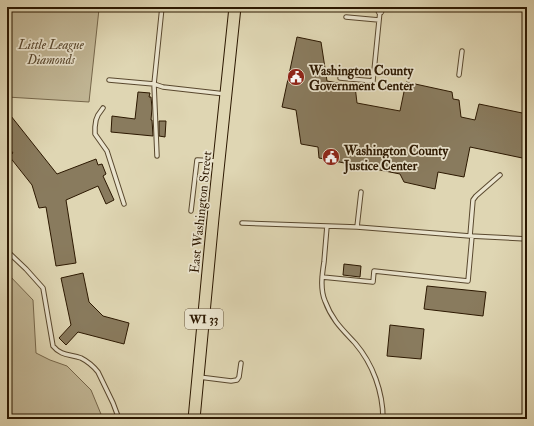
<svg xmlns="http://www.w3.org/2000/svg" width="534" height="426" viewBox="0 0 534 426" font-family="'IM FELL Double Pica',serif">
  <rect width="100%" height="100%" fill="#dfd6b3"/>
  <filter id="stains"><feTurbulence type="fractalNoise" baseFrequency=".005" numOctaves="4"/><feColorMatrix values="0 0 0 0 .2 0 0 0 0 .09 0 0 0 0 .02 0 0 0 .5 -.17"/></filter>
  <radialGradient id="worn" r=".72"><stop offset=".6" stop-color="#630" stop-opacity="0"/><stop offset="1" stop-color="#630" stop-opacity=".3"/></radialGradient>
  <path fill="#c1b695" stroke="#76674b" d="M 7,7 L 73,7 L 99,9 L 89,102 L 7,97 Z
    M 7,273 L 33,300 L 36,353 L 50,360 L 67,366 L 91,390 L 103,419 L 7,419 Z"/>
  <path fill="#897b5e" stroke="#2c1801" d="M 297,37 L 321,42 L 327,81 L 355,86 L 357,103 L 400,111 L 406,82 L 452,92 L 453,99 L 459,100 L 461,117 L 475,120 L 479,104 L 527,114 L 527,159 L 470,147 L 464,177 L 438,172 L 435,189 L 404,182 L 400,174 L 319,158 L 318,147 L 301,144 L 296,110 L 282,107 Z
    M 138,92 L 150,93 L 149,97 L 151,97 L 152,108 L 151,120 L 152,120 L 153,136 L 111,132 L 112,116 L 135,119 Z
    M 7,111 L 57,174 L 96,159 L 98,165 L 102,164 L 106,174 L 103,176 L 114,200 L 106,204 L 98,186 L 66,200 L 76,263 L 56,266 L 46,207 L 39,208 L 32,185 L 9,156 L 13,153 L 7,145 Z
    M 159,121 L 166,121 L 165,137 L 159,136 Z
    M 344,264 L 361,266 L 360,277 L 343,275 Z
    M 83,273 L 89,302 L 103,316 L 129,323 L 124,344 L 78,332 L 66,345 L 59,338 L 71,325 L 61,278 Z
    M 427,286 L 486,292 L 483,316 L 424,309 Z
    M 390,325 L 424,329 L 421,359 L 387,356 Z"/>
  <g fill="none" stroke-linecap="round" stroke-linejoin="round">
    <defs>
      <path id="lane" d="M 327,9 L 327,7
        M 346,17 L 379,20
        M 459,75 L 462,51
        M 340,78 L 373,81 L 380,11
        M 109,80 L 154,84 L 163,87 L 225,94
        M 103,108 L 98,115 L 96,120 L 95,127 L 95,134 L 107,151 L 124,204
        M 157,156 L 154,84 L 162,7
        M 191,211 L 197,160 L 218,161
        M 242,223 L 357,227 L 470,236 L 527,239
        M 327,226 C 326,238 325,250 324,262 C 322,275 320,289 325,301 C 332,320 342,329 355,343 C 373,364 383,392 383,419
        M 357,227 L 361,192
        M 470,236 L 473,200 L 476,196 L 500,175
        M 7,251 L 26,269 L 43,288 L 53,346 C 61,356 70,354 81,358 C 87,361 94,367 98,372 L 113,403 L 119,419
        M 322,277 L 373,282 L 374,271 L 468,281 L 472,236
        M 199,377 L 231,381 L 237,380 L 239,377 L 241,363"/>
      <path id="street" d="M 380,11 L 380,7"/>
      <path id="primary" d="M 194,419 L 213,218 L 235,7"/>
    </defs>
    <use href="#lane" stroke="#59482e" stroke-width="5.5"/>
    <use href="#street" stroke="#59482e" stroke-width="9"/>
    <use href="#primary" stroke="#2c1801" stroke-width="13"/>
    <use href="#lane" stroke="#eae4ce" stroke-width="3.5"/>
    <use href="#street" stroke="#eae4ce" stroke-width="7"/>
    <use href="#primary" stroke="#dfd6b3" stroke-width="11"/>
  </g>
  <defs>
    <symbol id="civic-disc" viewBox="-11 -11 22 22"><circle r="9.5" fill="#8f2418" stroke="#eae4ce"/><path d="M-.6-6.5H3V-4.5H.6V-3L4-1V1h2V6H-6V1h2V-1L-.6-3ZM-1.2 2.5V6h2.4V2.5Z" fill="#fff"/></symbol>
  </defs>
  <g fill-rule="evenodd">
    <use href="#civic-disc" x="286" y="67" width="20" height="20"/>
    <use href="#civic-disc" x="321" y="147" width="20" height="20"/>
  </g>
  <g text-anchor="middle" stroke-width="3.5" stroke-linejoin="round" paint-order="stroke">
    <rect fill="#eae4ce" stroke="#65553e" stroke-width="1" x="185" y="309" width="38" height="20" rx="3"/>
    <g font-size="12" font-weight="bold" fill="#2c1801">
      <text x="204" y="323">WI 33</text>
    </g>
    <g font-size="13" font-style="italic" fill="#59472d" stroke="#eae4ce">
      <text x="51" y="49">Little League<tspan x="51" dy="15">Diamonds</tspan></text>
    </g>
    <g font-size="13" font-weight="bold" fill="#2c1801" stroke="#eae4ce" text-anchor="start">
      <text x="309" y="75">Washington County<tspan x="309" dy="15">Government Center</tspan></text>
      <text x="344" y="155">Washington County<tspan x="344" dy="15">Justice Center</tspan></text>
    </g>
    <g font-size="13" fill="#2c1801" stroke="#eae4ce">
      <text transform="translate(200 212) rotate(-84)" y="5">East Washington Street</text>
    </g>
  </g>
  <rect width="534" height="426" fill="none" stroke="#dfd6b3" stroke-width="24"/>
  <rect x="8" y="8" width="518" height="410" fill="none" stroke="#2c1801" stroke-width="2"/>
  <rect x="12" y="12" width="510" height="402" fill="none" stroke="#2c1801"/>
  <rect width="100%" height="100%" filter="url(#stains)"/>
  <rect width="100%" height="100%" fill="url(#worn)"/>
</svg>
